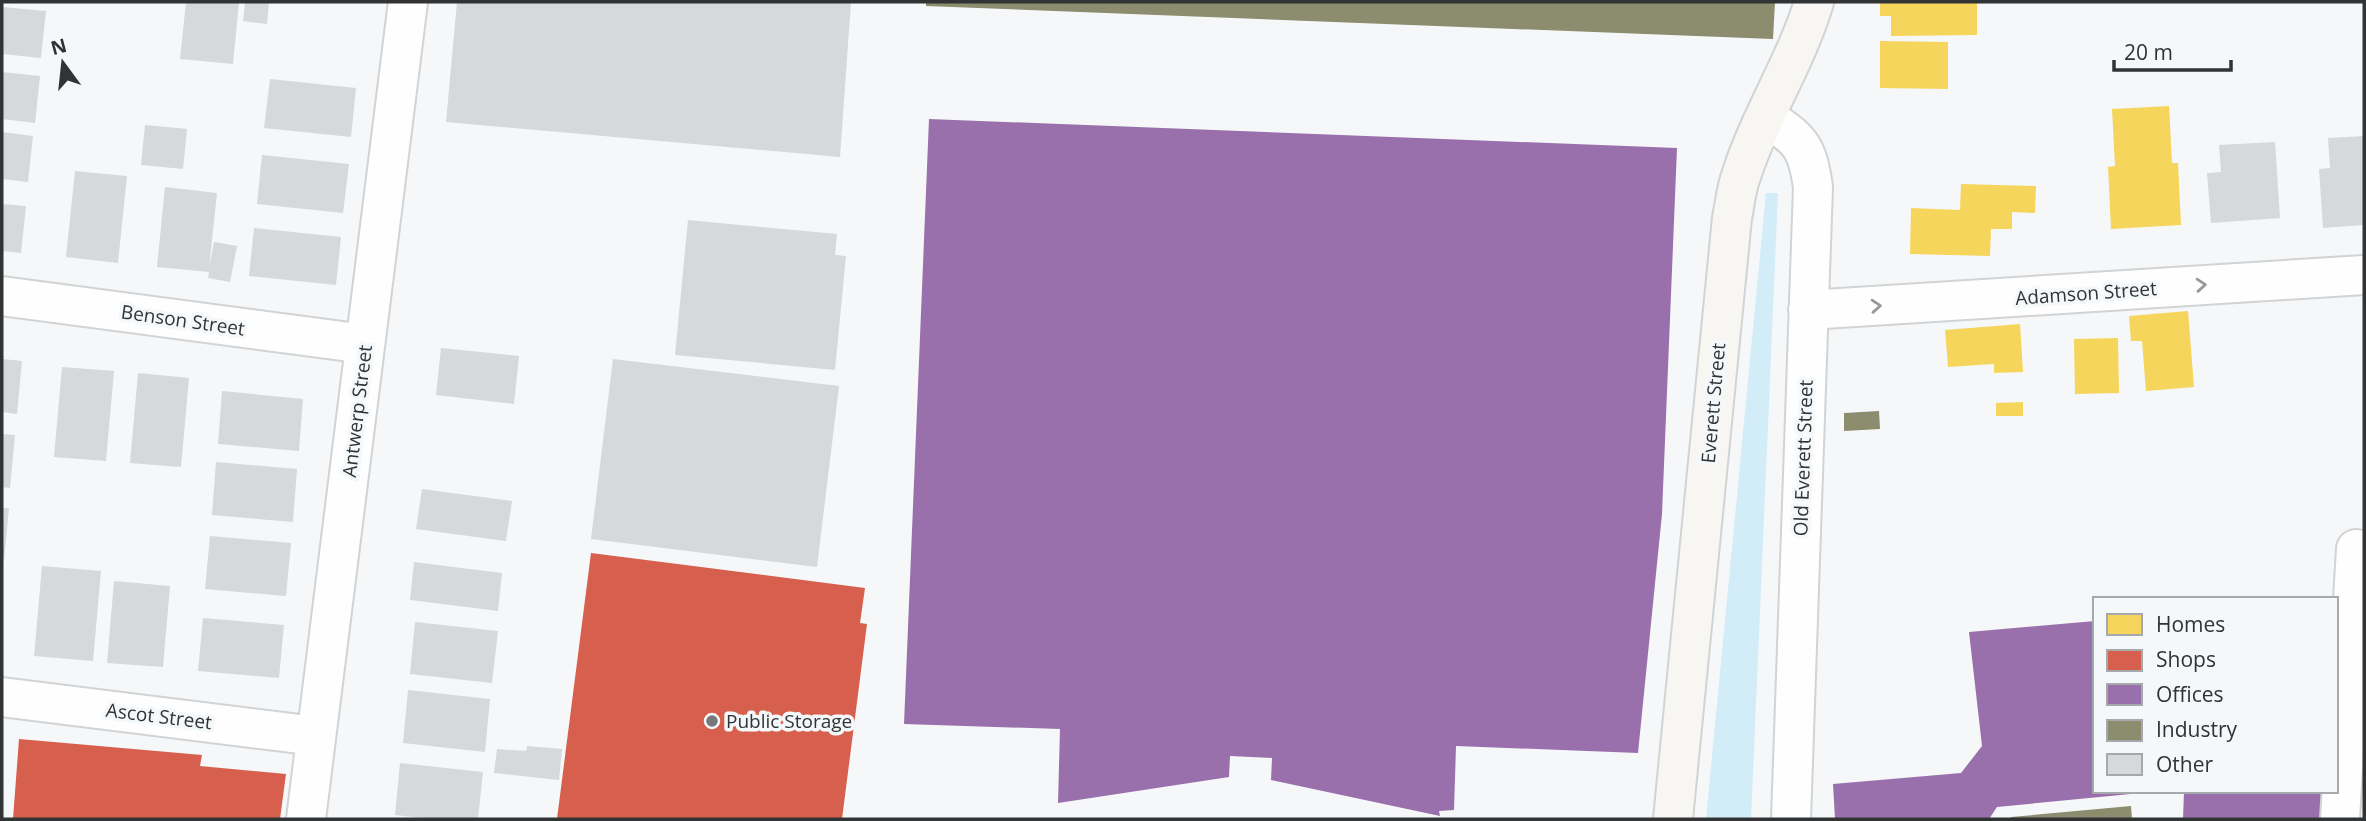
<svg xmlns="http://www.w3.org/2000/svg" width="2366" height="821" viewBox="0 0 2366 821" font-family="'Open Sans',sans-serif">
  <rect width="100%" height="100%" fill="#f5f7f9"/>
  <path fill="#d2ecf8" d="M 1766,193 L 1778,193 L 1751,819 L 1706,819 Z"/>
  <path fill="#f6d55c" d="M 1880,2 L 1977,2 L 1977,35 L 1891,36 L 1891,16 L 1880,16 Z
    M 1880,41 L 1948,42 L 1948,89 L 1880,88 Z
    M 2169,106 L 2172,163 L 2178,163 L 2181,225 L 2111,229 L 2108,167 L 2115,166 L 2112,109 Z
    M 1961,184 L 2036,186 L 2035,213 L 2012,212 L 2012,229 L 1991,229 L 1990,256 L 1910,254 L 1911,208 L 1960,210 Z
    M 2188,311 L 2194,387 L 2146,391 L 2142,341 L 2131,341 L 2129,316 Z
    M 2020,324 L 2023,372 L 1994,373 L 1994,364 L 1948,367 L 1945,330 Z
    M 2118,338 L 2119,393 L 2075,394 L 2074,339 Z
    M 2023,402 L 2023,416 L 1996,416 L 1996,403 Z"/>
  <path fill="#d6604d" d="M 591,553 L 865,588 L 860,623 L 867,624 L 842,819 L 557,819 Z
    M 19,739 L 202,755 L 200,766 L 286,774 L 280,819 L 13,819 Z"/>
  <path fill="#9970ab" d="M 929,119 L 1677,148 L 1662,514 L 1638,753 L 1456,746 L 1454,810 L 1439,811 L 1440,816 L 1271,780 L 1272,758 L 1230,756 L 1229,777 L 1058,803 L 1060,729 L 904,724 Z
    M 2095,621 L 2095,791 L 2141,791 L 2141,793 L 1997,807 L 1989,819 L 1835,819 L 1833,784 L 1961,773 L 1982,746 L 1969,632 Z
    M 2184,791 L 2325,791 L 2324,819 L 2183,819 Z"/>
  <path fill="#8c8c6e" d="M 926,2 L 1775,2 L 1773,39 L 926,6 Z
    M 1879,411 L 1880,429 L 1844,431 L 1844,413 Z
    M 2131,806 L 2132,819 L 2011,819 L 2011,817 Z"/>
  <path fill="#d6d8d9" d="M 186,2 L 239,2 L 233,64 L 180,59 Z
    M 245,2 L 269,2 L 267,24 L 243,21 Z
    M 457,2 L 851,2 L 840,157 L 446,122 Z
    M 2,7 L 46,11 L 41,58 L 2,54 Z
    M 2,72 L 40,76 L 35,123 L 2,119 Z
    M 270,79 L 356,88 L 351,137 L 264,128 Z
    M 145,125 L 187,129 L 183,169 L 141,165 Z
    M 2,132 L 33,136 L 28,182 L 2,179 Z
    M 2364,136 L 2364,225 L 2323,228 L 2319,169 L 2330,168 L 2328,138 Z
    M 2275,142 L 2280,218 L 2211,223 L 2207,173 L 2221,172 L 2219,145 Z
    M 262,155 L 349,164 L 343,213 L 257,204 Z
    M 75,171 L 127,176 L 118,263 L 66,257 Z
    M 165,187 L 217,193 L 209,268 L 214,242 L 237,246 L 230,282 L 208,278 L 209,272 L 157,267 Z
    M 2,204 L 26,206 L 21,253 L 2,251 Z
    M 688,220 L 837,234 L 835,255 L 846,256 L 835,370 L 675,355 Z
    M 254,228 L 341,237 L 336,285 L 249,276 Z
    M 441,348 L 519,356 L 514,404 L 436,395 Z
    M 2,359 L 22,361 L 17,414 L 2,412 Z
    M 613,359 L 839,386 L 817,567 L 591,539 Z
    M 62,367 L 114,371 L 106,461 L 54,457 Z
    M 138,373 L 189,378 L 181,467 L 130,463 Z
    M 222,391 L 303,399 L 299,451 L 218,444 Z
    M 2,434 L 15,435 L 10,488 L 2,487 Z
    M 216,462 L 297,469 L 293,522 L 212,515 Z
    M 422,489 L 512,501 L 506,541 L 416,529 Z
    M 2,508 L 9,508 L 4,561 L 2,561 Z
    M 210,536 L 291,543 L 286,596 L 205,589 Z
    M 414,562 L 502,573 L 498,611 L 410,600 Z
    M 42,566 L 101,571 L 93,661 L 34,656 Z
    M 114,581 L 170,586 L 163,667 L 107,663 Z
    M 203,618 L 284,625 L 279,678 L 198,671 Z
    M 415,622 L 498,631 L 492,683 L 410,674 Z
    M 408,690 L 490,699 L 485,752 L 403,743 Z
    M 527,746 L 562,749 L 559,780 L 494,773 L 497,749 L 526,751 Z
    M 400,763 L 483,772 L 478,819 L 431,819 L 395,815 Z"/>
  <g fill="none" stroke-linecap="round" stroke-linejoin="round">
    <defs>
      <path id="street" d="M 1766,117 C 1800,140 1807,145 1813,187 L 1791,819
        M 2,296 L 365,344
        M 1808,310 L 2364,275
        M 2,697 L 316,736
        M 306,819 L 408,2
        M 2340,819 L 2356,549"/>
      <path id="secondary" d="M 1673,819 L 1732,218 C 1735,204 1736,189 1741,176 C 1760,116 1796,62 1814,2"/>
    </defs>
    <use href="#street" stroke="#d1d3d4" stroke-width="42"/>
    <use href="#secondary" stroke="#d1d3d4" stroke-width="42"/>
    <use href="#street" stroke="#fefefe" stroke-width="38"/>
    <use href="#secondary" stroke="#f8f6f2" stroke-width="38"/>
  </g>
  <defs><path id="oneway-chevron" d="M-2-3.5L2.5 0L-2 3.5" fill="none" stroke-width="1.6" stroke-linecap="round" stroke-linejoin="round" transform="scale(1.75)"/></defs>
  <g stroke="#989899">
    <use href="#oneway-chevron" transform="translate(2201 285) rotate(-4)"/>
    <use href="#oneway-chevron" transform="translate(1876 306) rotate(-4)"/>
  </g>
  <circle fill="#767879" stroke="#f4f8fa" stroke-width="2.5" cx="712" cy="721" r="7"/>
  <g text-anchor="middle" stroke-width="7" stroke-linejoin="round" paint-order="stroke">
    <g font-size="19" fill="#313334" stroke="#f4f8fa">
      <text transform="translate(2086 293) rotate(-4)" y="7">Adamson Street</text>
      <text transform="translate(183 320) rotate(8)" y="7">Benson Street</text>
      <text transform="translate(1713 403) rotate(-85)" y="7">Everett Street</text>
      <text transform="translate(357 411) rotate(-83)" y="7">Antwerp Street</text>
      <text transform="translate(1803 458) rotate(-88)" y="7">Old Everett Street</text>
      <text transform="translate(159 716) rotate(7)" y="7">Ascot Street</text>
    </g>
    <g font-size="19" fill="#313334" stroke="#f4f8fa" text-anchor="start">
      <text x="726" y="728">Public Storage</text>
    </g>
  </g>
  <rect width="2366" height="821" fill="none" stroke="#313334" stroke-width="7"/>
  <rect x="2093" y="597" width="245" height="196" fill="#f4f8fa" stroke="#a6a9ab" stroke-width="2"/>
  <rect x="2107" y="614" width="35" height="21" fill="#f6d55c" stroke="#a6a9ab" stroke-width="2"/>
  <text x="2156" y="632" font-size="21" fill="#313334">Homes</text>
  <rect x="2107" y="650" width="35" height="21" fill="#d6604d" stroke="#a6a9ab" stroke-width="2"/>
  <text x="2156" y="667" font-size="21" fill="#313334">Shops</text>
  <rect x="2107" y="684" width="35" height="21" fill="#9970ab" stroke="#a6a9ab" stroke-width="2"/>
  <text x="2156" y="702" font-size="21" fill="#313334">Offices</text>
  <rect x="2107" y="720" width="35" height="21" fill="#8c8c6e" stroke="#a6a9ab" stroke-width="2"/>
  <text x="2156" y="737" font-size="21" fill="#313334">Industry</text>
  <rect x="2107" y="754" width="35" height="21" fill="#d6d8d9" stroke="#a6a9ab" stroke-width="2"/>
  <text x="2156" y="772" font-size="21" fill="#313334">Other</text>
  <g transform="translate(63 63) rotate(345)" stroke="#f4f8fa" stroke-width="5" paint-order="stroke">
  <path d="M0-5L12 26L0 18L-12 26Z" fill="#313334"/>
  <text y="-10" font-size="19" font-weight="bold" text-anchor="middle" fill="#313334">N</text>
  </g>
  <path d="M2114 60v10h117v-10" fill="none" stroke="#313334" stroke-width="3.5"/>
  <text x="2124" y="60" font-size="21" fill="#313334" stroke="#f4f8fa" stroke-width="5" paint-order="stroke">20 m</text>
</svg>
